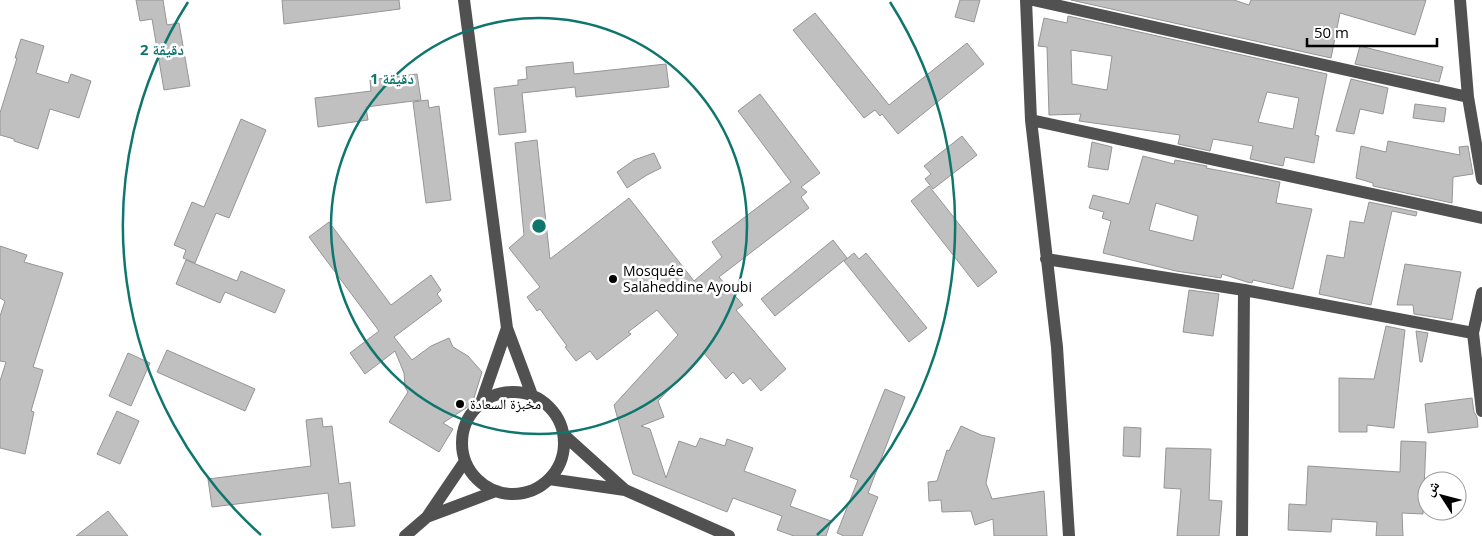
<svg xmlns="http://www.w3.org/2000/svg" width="1482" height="536" viewBox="0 0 1482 536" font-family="'Open Sans','Noto Naskh Arabic',sans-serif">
  <rect width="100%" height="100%" fill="#fff"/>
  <path fill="#c0c0c0" stroke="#959595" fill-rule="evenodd" d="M 136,0 L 163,0 L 167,25 L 179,23 L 190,86 L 164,90 L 152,19 L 140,21 Z
    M 282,0 L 399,0 L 400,9 L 284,24 Z
    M 960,0 L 980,0 L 974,22 L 955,17 Z
    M 1071,0 L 1234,0 L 1249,5 L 1251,0 L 1426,0 L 1415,35 L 1340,13 L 1331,58 Z
    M 815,13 L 889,105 L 967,43 L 984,64 L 898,134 L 882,114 L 880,116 L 875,110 L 864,118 L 793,30 Z
    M 1068,16 L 1327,74 L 1315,135 L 1319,136 L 1314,163 L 1285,157 L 1283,166 L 1250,159 L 1253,146 L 1213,139 L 1210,151 L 1178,144 L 1180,135 L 1079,121 L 1081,114 L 1049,115 L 1047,47 L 1038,46 L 1044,18 L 1067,23 ZM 1071,50 L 1112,56 L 1107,90 L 1072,84 ZM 1267,92 L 1299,98 L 1293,129 L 1258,122 Z
    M 21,39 L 44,46 L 36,73 L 68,83 L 71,74 L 91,81 L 79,118 L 50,109 L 38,149 L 14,141 L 14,139 L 0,135 L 0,113 L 17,58 L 15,58 Z
    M 1360,46 L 1443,67 L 1439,82 L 1355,64 Z
    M 573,62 L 574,74 L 666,64 L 669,87 L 576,97 L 575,87 L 522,93 L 526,132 L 499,135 L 494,88 L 518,85 L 518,80 L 527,79 L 526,67 Z
    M 417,74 L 421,100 L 366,107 L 368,120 L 318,127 L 315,98 L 371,91 L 370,80 Z
    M 1351,79 L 1388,88 L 1383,114 L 1360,109 L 1354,134 L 1336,131 Z
    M 760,94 L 820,173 L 801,187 L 807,192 L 801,197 L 809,208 L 719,277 L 743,305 L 736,310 L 786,369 L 761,391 L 750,378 L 743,384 L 733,372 L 726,379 L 704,353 L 658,401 L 664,417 L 641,426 L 650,429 L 666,478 L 679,441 L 696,447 L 700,438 L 725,446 L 727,439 L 753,448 L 744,471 L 796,490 L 790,506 L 831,521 L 826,536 L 794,536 L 777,530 L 782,516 L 733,498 L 727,512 L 633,474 L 614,405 L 678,335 L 657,310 L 628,332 L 631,334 L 597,360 L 590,351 L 576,361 L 565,347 L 567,346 L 540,309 L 537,311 L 527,297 L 540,287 L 509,248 L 524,235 L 515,143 L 537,140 L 550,259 L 629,198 L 694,281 L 722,257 L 712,242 L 791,182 L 738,111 Z
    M 428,100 L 429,108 L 439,106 L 451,200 L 426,203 L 413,102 Z
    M 1415,104 L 1446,108 L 1444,122 L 1413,118 Z
    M 241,119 L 266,130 L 229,218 L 216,213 L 195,263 L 183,258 L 186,250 L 174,245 L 192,202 L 204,207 Z
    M 962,136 L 977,155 L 933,189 L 925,179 L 931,174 L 924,166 Z
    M 1388,141 L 1460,155 L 1459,147 L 1468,146 L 1473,174 L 1453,177 L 1452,203 L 1373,186 L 1373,183 L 1356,178 L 1361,146 L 1386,152 Z
    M 1092,142 L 1112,147 L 1108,170 L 1088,167 Z
    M 654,153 L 661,168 L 647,175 L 627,188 L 617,172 L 634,160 Z
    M 1143,156 L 1174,164 L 1175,160 L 1207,166 L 1206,168 L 1280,182 L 1276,203 L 1312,209 L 1293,289 L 1253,280 L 1252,283 L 1247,282 L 1222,274 L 1221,278 L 1176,271 L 1103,253 L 1111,221 L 1102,218 L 1104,212 L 1089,208 L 1093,195 L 1129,204 ZM 1156,203 L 1198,216 L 1193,241 L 1149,230 Z
    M 929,186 L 997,272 L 978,287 L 911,201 Z
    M 1369,202 L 1417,212 L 1416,216 L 1392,211 L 1371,305 L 1319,294 L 1327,255 L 1344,258 L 1350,221 L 1364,223 Z
    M 329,222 L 391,305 L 431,275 L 441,290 L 437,294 L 442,301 L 394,337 L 412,360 L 431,346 L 449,338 L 453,347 L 468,356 L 482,372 L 473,401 L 469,406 L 443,423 L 453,429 L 439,452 L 389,422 L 408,392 L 405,387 L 404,373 L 395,351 L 365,374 L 350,353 L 379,331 L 309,237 Z
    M 833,240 L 847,258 L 775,316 L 761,299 Z
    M 0,246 L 27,255 L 24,262 L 63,273 L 33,367 L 43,370 L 31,411 L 34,412 L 25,454 L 0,448 L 0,381 L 6,362 L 0,361 L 0,316 L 5,301 L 0,298 Z
    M 854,253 L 859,259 L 866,253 L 927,328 L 909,342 L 844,261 Z
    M 186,260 L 237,281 L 241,271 L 285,290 L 275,313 L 225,292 L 220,303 L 176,284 Z
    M 1405,264 L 1461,272 L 1452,320 L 1414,314 L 1413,305 L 1397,305 Z
    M 1189,290 L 1219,294 L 1213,336 L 1183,332 Z
    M 1386,326 L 1405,330 L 1394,428 L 1367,425 L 1367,432 L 1339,432 L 1339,378 L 1374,379 Z
    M 1416,331 L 1428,333 L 1422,362 L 1420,362 Z
    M 167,350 L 255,389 L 245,411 L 157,372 Z
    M 128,353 L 150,363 L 131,406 L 109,396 Z
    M 885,389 L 905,397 L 868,493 L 878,497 L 862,536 L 844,536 L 837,533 L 858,480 L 850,477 Z
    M 1472,398 L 1474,412 L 1477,417 L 1478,427 L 1428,433 L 1425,404 Z
    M 117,411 L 139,421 L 120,464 L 97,454 Z
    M 322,418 L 323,427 L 332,426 L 339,484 L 350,482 L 355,526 L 332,528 L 328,493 L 212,507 L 208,479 L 311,466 L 306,420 Z
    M 961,426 L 981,435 L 995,438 L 986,483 L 992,499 L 1044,491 L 1047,536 L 994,536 L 993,519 L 975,525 L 971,511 L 942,512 L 941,500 L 929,501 L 928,482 L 937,481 L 947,450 L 949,451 Z
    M 1124,427 L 1141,428 L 1140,457 L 1123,456 Z
    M 1401,441 L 1426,442 L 1423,514 L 1402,513 L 1403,536 L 1376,536 L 1377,522 L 1332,519 L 1331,532 L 1288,530 L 1289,504 L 1306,505 L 1308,466 L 1400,472 Z
    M 1166,448 L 1211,449 L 1209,500 L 1222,501 L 1219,536 L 1177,536 L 1181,489 L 1164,488 Z
    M 108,511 L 128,536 L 76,536 Z"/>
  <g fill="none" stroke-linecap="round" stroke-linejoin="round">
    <path stroke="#515151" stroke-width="12" d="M 464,0 L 507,328 L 532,395
      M 1026,0 L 1031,120 L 1057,347 L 1069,536
      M 1033,0 L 1468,97
      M 1460,0 L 1468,97 L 1482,179
      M 1031,120 L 1482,218
      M 1046,259 L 1244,290 L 1473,333
      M 1482,293 L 1473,333 L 1482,411
      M462 443a51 51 0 1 1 102 0a51 51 0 1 1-102 0Z
      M 481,403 L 507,328
      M 564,435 L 625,490
      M 549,479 L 625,490 L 729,536
      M 427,517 L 496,491
      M 405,536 L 427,517 L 465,461
      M 1242,536 L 1244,290"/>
  </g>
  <g fill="none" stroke="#0f766e" stroke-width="2.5">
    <circle cx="539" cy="226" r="208"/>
    <path d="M261 535A416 416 0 0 1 188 2M890 2A416 416 0 0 1 817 535"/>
  </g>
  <g fill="#000" stroke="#fff" stroke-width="2">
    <circle cx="613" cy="279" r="5"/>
    <circle cx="460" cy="404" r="5"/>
  </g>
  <g text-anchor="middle" stroke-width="5" stroke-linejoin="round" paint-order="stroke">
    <g font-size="14" fill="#000" stroke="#fff" text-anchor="start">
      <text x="623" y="276">Mosquée<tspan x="623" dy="16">Salaheddine Ayoubi</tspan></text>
      <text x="470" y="409">مخبزة السعادة</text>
    </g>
  </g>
  <circle cx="539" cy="226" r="8" fill="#0f766e" stroke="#fff" stroke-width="2.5"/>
  <g font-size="15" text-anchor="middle" font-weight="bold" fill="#0f766e" stroke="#fff" stroke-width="5" stroke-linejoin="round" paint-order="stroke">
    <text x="162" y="55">2 دقيقة</text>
    <text x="392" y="84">1 دقيقة</text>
  </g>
  <g transform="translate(1442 496) rotate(306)"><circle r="24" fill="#ffffff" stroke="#999999"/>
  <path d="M0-4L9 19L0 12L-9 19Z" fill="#000000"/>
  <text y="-8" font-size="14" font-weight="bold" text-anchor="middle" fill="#000000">ش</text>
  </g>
  <path d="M1307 38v8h130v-8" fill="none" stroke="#000000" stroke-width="2.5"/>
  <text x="1314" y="38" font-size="15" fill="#000000" stroke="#ffffff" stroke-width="4" paint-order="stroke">50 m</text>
</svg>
